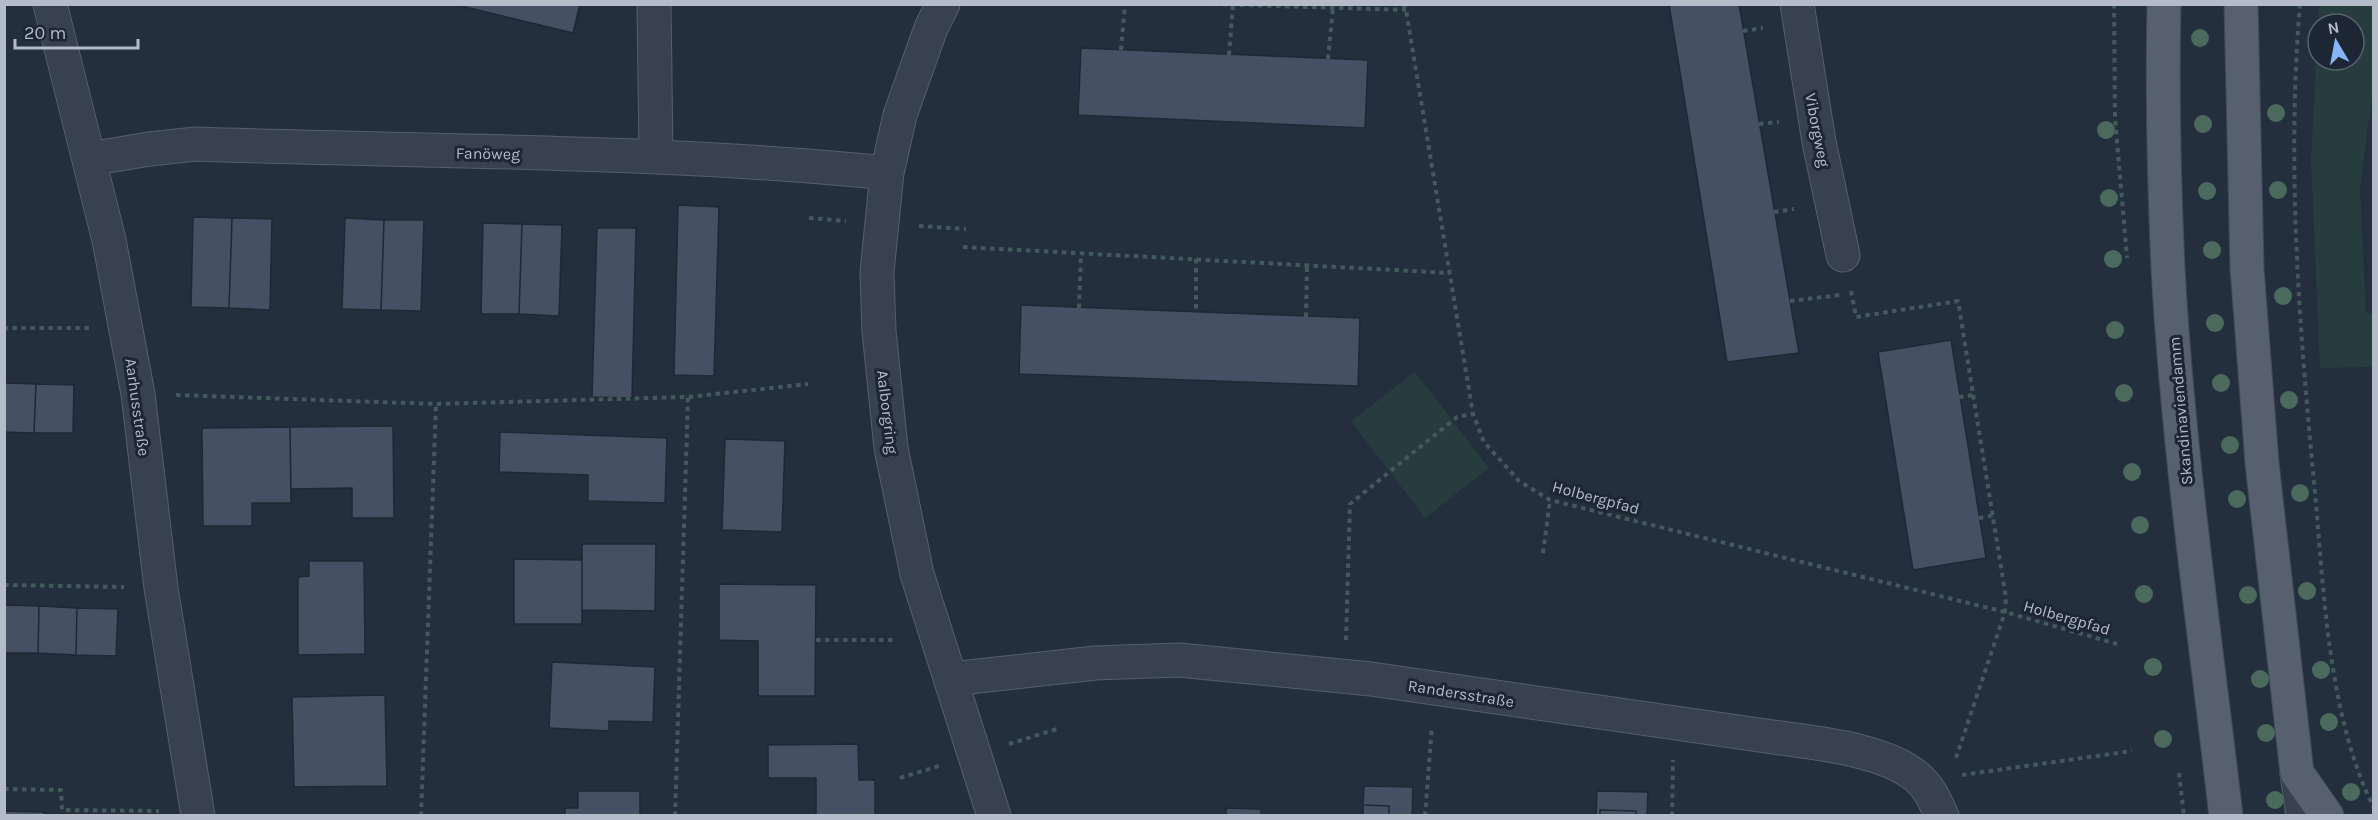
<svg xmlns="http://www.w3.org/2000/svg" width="2378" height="820" viewBox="0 0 2378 820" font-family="Karla,sans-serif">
  <rect width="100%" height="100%" fill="#242f3e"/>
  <path fill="#263c3f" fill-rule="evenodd" d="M 2319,5 L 2373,5 L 2373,88 L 2360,189 L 2366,313 L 2373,313 L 2373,367 L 2320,368 L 2311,160 ZM 2318,24 L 2354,24 L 2354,60 L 2318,60 Z
    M 1415,372 L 1489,468 L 1425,518 L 1351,421 Z"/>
  <path fill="#455162" stroke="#1f2835" stroke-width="1.5" d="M 453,4 L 580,4 L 573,33 Z
    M 1669,4 L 1739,4 L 1799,353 L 1727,362 Z
    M 1081,48 L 1368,60 L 1365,128 L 1078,115 Z
    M 678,205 L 719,207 L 714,376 L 674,375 Z
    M 193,217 L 232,218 L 229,308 L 191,307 Z
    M 232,218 L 272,219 L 270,310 L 229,308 Z
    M 345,218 L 384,220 L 381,310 L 342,309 Z
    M 384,220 L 424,220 L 421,311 L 381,310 Z
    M 483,223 L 522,224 L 519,314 L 481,314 Z
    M 522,224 L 562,225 L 559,316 L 519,314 Z
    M 597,228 L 636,228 L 632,398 L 592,397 Z
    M 1021,305 L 1360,318 L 1358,386 L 1019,374 Z
    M 1951,340 L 1986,558 L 1913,570 L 1878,352 Z
    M 4,383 L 36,384 L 34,433 L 4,432 Z
    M 36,384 L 74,385 L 73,433 L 34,433 Z
    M 393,426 L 394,518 L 352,518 L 352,488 L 291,489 L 290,427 Z
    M 290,427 L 291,503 L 252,503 L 252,526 L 203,526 L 202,428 Z
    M 500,432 L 667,438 L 665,503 L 588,501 L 588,475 L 499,472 Z
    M 725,439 L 785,441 L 782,532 L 722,530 Z
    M 582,544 L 656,544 L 655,611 L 582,610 Z
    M 514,559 L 582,560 L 582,624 L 514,624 Z
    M 309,561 L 364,561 L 365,654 L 298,655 L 298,577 L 309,576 Z
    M 719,584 L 816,585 L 815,696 L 758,696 L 758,641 L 719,640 Z
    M 4,605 L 39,606 L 38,653 L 4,653 Z
    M 39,606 L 77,608 L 76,655 L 38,653 Z
    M 77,608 L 118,609 L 116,656 L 76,655 Z
    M 552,662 L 655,667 L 653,722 L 609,721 L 609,731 L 549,728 Z
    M 385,695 L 387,786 L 294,787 L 292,697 Z
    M 858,744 L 859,780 L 875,780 L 875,816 L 816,816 L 816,778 L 768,778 L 768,745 Z
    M 1364,786 L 1413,787 L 1412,816 L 1389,816 L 1389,806 L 1363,805 Z
    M 578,791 L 640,791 L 640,816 L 565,816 L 565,808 L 578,808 Z
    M 1597,791 L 1648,792 L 1647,816 L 1636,816 L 1636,811 L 1600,810 L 1600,816 L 1596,816 Z
    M 1363,805 L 1389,806 L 1389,816 L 1363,816 Z
    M 1226,808 L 1261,809 L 1261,816 L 1226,816 Z
    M 1600,810 L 1636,811 L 1636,816 L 1600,816 Z
    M 4,811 L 44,812 L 44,816 L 4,816 Z"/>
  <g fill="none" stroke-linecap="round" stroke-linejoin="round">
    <defs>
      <path id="minor" d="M 50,4 L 109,240 L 138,394 L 161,588 L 198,816
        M 654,4 L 656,156
        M 943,4 L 931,28 L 900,115 L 887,173 L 877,272 L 879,331 L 891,448 L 917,574 L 994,816
        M 1797,4 L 1819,142 L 1843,255
        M 90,159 L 149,149 L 196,144 C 426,152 658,150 887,173
        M 951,679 L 1095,663 L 1179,660 L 1371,679 L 1773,737 C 1815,743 1884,749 1917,777 C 1929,787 1935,801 1942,816
        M 2297,773 L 2303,816"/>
      <path id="major" d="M 2164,4 C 2162,92 2164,181 2168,268 C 2178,451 2205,634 2226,816
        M 2241,4 L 2247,268 L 2262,463 L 2297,773 L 2327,816"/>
    </defs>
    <use href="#minor" stroke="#565f6c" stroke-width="35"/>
    <use href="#major" stroke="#414a57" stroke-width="35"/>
    <path stroke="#44595c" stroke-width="4" stroke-dasharray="4.5 4.5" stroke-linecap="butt" d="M 1213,4 L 1406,10
      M 1403,4 L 1406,10 L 1473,414 L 1484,442 L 1519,481 L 1550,500 L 2005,612 L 2117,644
      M 2114,4 L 2115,118 L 2127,258
      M 2300,4 C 2286,170 2300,337 2316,503 C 2324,599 2330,721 2374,808
      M 1743,31 L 1763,28
      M 1121,50 L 1125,4
      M 1229,55 L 1233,5
      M 1328,59 L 1333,8
      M 1759,124 L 1779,122
      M 1774,212 L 1794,209
      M 809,218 L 846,221
      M 919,226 L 966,229
      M 963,247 L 1450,273
      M 1196,259 L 1196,312
      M 1851,291 L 1856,317 L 1958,301 L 2006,598 L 2005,612 L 1955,761
      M 1790,301 L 1840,295
      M 1079,308 L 1081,254
      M 1306,317 L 1307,266
      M 4,330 L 7,328 L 89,328
      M 176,395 L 436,404 L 688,397 L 808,384
      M 1959,397 L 1974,395
      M 1979,518 L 1994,515
      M 1543,553 L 1550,500
      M 4,585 L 124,587
      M 816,640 L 897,640
      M 1346,640 L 1350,504 L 1457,417 L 1473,414
      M 1009,744 L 1057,729
      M 2179,773 L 2184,816
      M 1962,775 L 2132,751
      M 900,778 L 939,766
      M 4,789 L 61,790 L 62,810 L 159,811
      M 421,816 L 436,404
      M 675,816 L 688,397
      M 1425,816 L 1432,726
      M 1672,816 L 1673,760"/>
    <use href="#minor" stroke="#38414e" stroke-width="33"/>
    <use href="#major" stroke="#56606e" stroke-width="33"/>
  </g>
  <g fill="#4b6a5d">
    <circle cx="2200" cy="38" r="9"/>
    <circle cx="2276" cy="113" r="9"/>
    <circle cx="2203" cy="124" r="9"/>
    <circle cx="2106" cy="130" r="9"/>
    <circle cx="2278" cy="190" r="9"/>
    <circle cx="2207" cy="191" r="9"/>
    <circle cx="2109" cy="198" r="9"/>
    <circle cx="2212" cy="250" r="9"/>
    <circle cx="2113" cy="259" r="9"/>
    <circle cx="2283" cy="296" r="9"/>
    <circle cx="2215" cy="323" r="9"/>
    <circle cx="2115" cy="330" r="9"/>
    <circle cx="2221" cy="383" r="9"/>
    <circle cx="2124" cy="393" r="9"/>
    <circle cx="2289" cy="400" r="9"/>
    <circle cx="2230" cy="445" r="9"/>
    <circle cx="2132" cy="472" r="9"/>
    <circle cx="2300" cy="493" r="9"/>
    <circle cx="2237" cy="499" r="9"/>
    <circle cx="2140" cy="525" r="9"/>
    <circle cx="2307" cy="591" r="9"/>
    <circle cx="2144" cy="594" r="9"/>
    <circle cx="2248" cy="595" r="9"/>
    <circle cx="2153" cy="667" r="9"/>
    <circle cx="2321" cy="670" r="9"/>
    <circle cx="2260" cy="679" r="9"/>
    <circle cx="2329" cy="722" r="9"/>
    <circle cx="2266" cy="733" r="9"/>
    <circle cx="2163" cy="739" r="9"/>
    <circle cx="2351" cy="792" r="9"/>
    <circle cx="2275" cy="800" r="9"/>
  </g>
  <g text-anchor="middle" stroke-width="6" stroke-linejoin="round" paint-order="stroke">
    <g font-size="16" fill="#b4bcc9" stroke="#1d2633">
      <text transform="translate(1818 130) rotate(79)" y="6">Viborgweg</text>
      <text transform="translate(488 153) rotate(1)" y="6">Fanöweg</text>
      <text transform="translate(138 407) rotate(82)" y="6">Aarhusstraße</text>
      <text transform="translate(2180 411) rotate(-95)" y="6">Skandinaviendamm</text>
      <text transform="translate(888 412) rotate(83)" y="6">Aalborgring</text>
      <text transform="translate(1596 497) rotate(15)" y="6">Holbergpfad</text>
      <text transform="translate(2067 617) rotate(16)" y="6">Holbergpfad</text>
      <text transform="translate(1461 693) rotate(9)" y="6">Randersstraße</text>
    </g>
  </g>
  <rect width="2378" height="820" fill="none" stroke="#b4bcc9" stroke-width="12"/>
  <g transform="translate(2336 42) rotate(350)"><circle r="28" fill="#1d2633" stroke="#59626f" stroke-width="1.5"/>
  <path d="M0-4.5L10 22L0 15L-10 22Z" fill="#8ab4f8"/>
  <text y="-9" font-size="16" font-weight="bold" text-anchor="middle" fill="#b4bcc9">N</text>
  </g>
  <path d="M15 39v9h123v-9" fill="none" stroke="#b4bcc9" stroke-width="3"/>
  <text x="24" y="39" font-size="18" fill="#b4bcc9" stroke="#1d2633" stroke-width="4.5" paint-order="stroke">20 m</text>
</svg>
